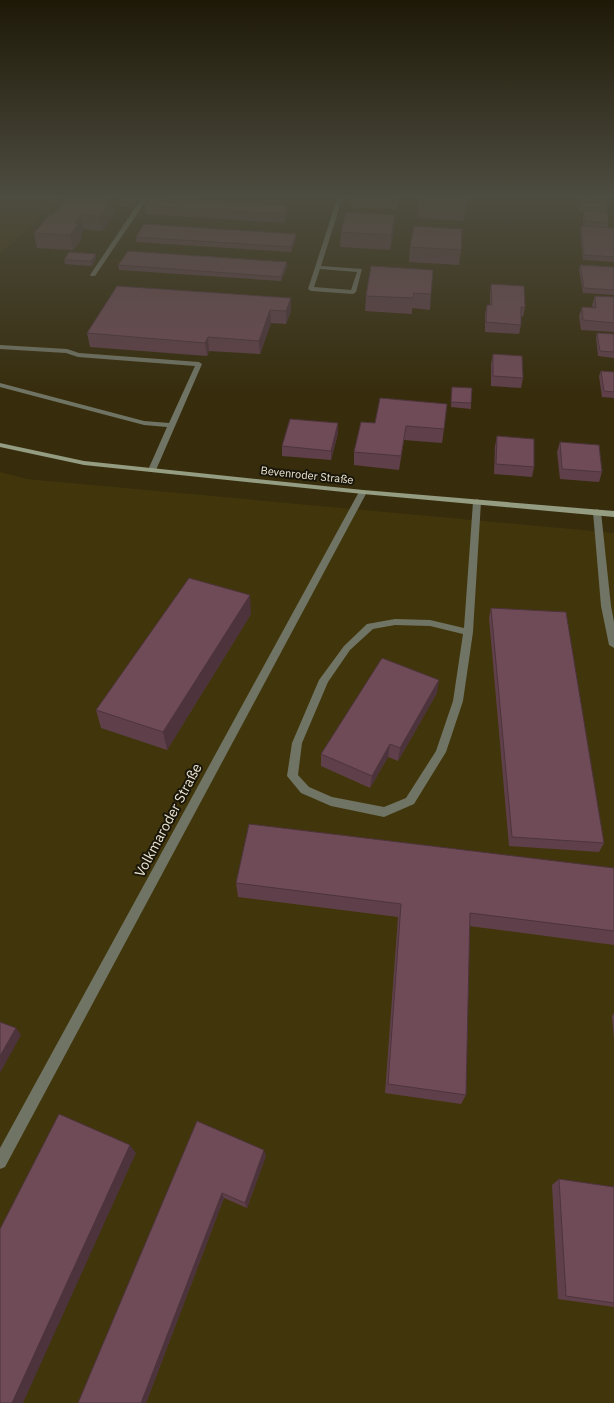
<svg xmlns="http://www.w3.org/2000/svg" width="614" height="1403" viewBox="0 0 614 1403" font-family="'IBM Plex Sans',sans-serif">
  <rect width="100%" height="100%" fill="#372d0d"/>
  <path fill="#41350b" d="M 0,196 L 64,196 L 0,254 Z
    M 0,472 L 26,479 L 614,533 L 614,1403 L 0,1403 Z"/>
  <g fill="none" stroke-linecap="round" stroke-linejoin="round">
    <path fill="#707464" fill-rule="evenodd" d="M 0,345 L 67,349 L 79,353 L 199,362 L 202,364 L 156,470 L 152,472 L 148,470 L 167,427 L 144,425 L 0,387 L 0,383 L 144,421 L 169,423 L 195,366 L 78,357 L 66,353 L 0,349 Z
      M 477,499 L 481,502 L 473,632 L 463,701 L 446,752 L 414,804 L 384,817 L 331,806 L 301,793 L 287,776 L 292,743 L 319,680 L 344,646 L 367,624 L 395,619 L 430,620 L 464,628 L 473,502 ZM 395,625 L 430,626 L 463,634 L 453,701 L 436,751 L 406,798 L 384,807 L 332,797 L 309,787 L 298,775 L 302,743 L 328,682 L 350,650 L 373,629 Z
      M 597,509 L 601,512 L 611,606 L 614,622 L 614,648 L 609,645 L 601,606 L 593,512 Z"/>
    <path fill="#707464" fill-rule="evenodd" d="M 141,196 L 147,196 L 147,199 L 95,276 L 91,276 L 90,275 L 141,199 Z
      M 338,196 L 343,196 L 321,266 L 362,269 L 356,292 L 353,294 L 311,291 L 308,289 ZM 320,269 L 357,272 L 351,290 L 314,287 Z"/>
    <path fill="#707464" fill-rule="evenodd" d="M 360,490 L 363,490 L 367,492 L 5,1167 L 0,1169 L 0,1148 Z"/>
    <path fill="#949c82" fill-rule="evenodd" d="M 0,443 L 84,461 L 363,490 L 614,511 L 614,517 L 363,494 L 84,465 L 0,447 Z"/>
  </g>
  <path fill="#5f404a" d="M 262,196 L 311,196 L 310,199 Z
    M 351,196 L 399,196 L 397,209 L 350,207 Z
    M 420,196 L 466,207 L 464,221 L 417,218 Z
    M 563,196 L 597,196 L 596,198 Z
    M 579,197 L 606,208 L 604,213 L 608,223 L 607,228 L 614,228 L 614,262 L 583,260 L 580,231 L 581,226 L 583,226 L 583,216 L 584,212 L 579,211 L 578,202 Z
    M 120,202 L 137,202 L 134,207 L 121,206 Z
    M 287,205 L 287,214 L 284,223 L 146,214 L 145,206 Z
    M 115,212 L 102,231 L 84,229 L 81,233 L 82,238 L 73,250 L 37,248 L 34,233 L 53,215 Z
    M 394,229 L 390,250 L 340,247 L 341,232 Z
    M 296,234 L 296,238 L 291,252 L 136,242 L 136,237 Z
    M 410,247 L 461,250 L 459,265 L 409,262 Z
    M 96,258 L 92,266 L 65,264 L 64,260 Z
    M 287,262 L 287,267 L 281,281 L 119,270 L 118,265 Z
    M 580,265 L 614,267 L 614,295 L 583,293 L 579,270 Z
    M 371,266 L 431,294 L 430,310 L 412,308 L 412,314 L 365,311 L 366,296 Z
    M 491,284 L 525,307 L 523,317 L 521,316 L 521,325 L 519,334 L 485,332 L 485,314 L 487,305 L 490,305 L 490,293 Z
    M 595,296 L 614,297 L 614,332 L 581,330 L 579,316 L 582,307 L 593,308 L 592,305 Z
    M 291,298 L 291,311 L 286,324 L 271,323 L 260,354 L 209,351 L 207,356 L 90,347 L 87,333 Z
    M 597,333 L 614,334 L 614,358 L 598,356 L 596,338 Z
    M 493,354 L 523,378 L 521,388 L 491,386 L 491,364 Z
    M 601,371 L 614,372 L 614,398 L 602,397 L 599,376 Z
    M 452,387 L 471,403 L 471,409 L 451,407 Z
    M 375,423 L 444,429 L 442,443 L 404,440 L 399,470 L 354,465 L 354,452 Z
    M 338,433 L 331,460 L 282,456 L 282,446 Z
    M 497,436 L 534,467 L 532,477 L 494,474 L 495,446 Z
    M 560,442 L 602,472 L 599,482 L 560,479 L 557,452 Z
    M 491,608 L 604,843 L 599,852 L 509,846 L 489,618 Z
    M 251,614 L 167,750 L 101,728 L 96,710 Z
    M 437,693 L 398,761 L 388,757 L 370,788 L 321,766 L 321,754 Z
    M 614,868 L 614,945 L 469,926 L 466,1095 L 461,1104 L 385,1093 L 398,917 L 238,897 L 236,883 Z
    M 614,1013 L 614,1040 L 612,1016 Z
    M 197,1121 L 266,1156 L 247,1208 L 224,1198 L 146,1403 L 78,1403 Z
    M 559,1179 L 614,1187 L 614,1307 L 558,1299 L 552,1185 Z"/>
  <path fill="#4d343c" d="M 398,196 L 399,196 L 397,209 Z
    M 137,197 L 137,202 L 134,207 L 133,203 Z
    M 112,198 L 115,212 L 102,231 L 100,216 Z
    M 287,205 L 287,214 L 284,223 L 284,214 Z
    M 81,215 L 84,229 L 81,233 L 82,238 L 73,250 L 70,235 L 75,223 Z
    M 395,215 L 394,229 L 390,250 L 391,235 Z
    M 296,234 L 296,238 L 291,252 L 291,247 Z
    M 96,254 L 96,258 L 92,266 L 91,261 Z
    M 287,262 L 287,267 L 281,281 L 281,277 Z
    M 291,298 L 291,311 L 286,324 L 286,311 Z
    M 270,310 L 271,323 L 260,354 L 259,341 Z
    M 208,337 L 209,351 L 207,356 L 205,343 Z
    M 338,423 L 338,433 L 331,460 L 331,451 Z
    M 250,595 L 251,614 L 167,750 L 163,732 Z
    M 439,680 L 437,693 L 398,761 L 400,748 Z
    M 390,744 L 388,757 L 370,788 L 372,776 Z
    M 16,1028 L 21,1035 L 0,1073 L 0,1056 Z
    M 130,1145 L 136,1153 L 23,1403 L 12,1403 Z
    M 264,1150 L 266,1156 L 247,1208 L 245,1203 Z
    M 222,1193 L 224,1198 L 146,1403 L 141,1403 Z"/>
  <path fill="#6e4b56" stroke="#4d343c" d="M 68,196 L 112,198 L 100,216 L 81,215 L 75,223 L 79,223 L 70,235 L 34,233 L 49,215 L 53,215 Z
    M 420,196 L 467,196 L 466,207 L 418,204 Z
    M 124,197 L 137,197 L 133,203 L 120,202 Z
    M 151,197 L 287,205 L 284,214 L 145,206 Z
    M 579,197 L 604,199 L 606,208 L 580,207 Z
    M 584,211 L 608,213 L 608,223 L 585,221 Z
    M 346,212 L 395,215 L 391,235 L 341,232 Z
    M 144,224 L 296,234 L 291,247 L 136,237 Z
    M 414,226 L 462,229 L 461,250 L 410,247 Z
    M 581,226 L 614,228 L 614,236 L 613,236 L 614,241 L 614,257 L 584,255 Z
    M 128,251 L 287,262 L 281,277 L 118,265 Z
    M 69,252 L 96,254 L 91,261 L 64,260 Z
    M 580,265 L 614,267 L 614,290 L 584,288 Z
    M 371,266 L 433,270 L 431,294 L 414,293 L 413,298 L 366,296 Z
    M 491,284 L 524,286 L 525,307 L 521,307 L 521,325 L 486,322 L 487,305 L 492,305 Z
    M 117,286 L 291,298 L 286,311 L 270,310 L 259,341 L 208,337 L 205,343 L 87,333 Z
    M 595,296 L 614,297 L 614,323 L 583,320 L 582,307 L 596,308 Z
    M 597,333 L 614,334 L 614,352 L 600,351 Z
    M 493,354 L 522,356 L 523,378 L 493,376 Z
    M 601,371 L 614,372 L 614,392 L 604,391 Z
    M 452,387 L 472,388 L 471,403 L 451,402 Z
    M 380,398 L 447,404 L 444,429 L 406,426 L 401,456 L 354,452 L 361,422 L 375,423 Z
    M 290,419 L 338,423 L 331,451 L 282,446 Z
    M 497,436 L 534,439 L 534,467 L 496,464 Z
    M 560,442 L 599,445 L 602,472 L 562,469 Z
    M 189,578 L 250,595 L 163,732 L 96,710 Z
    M 491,608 L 566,612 L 604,843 L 512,837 Z
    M 382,658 L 439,680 L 400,748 L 390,744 L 372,776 L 321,754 Z
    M 249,824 L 614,868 L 614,931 L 470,913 L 466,1095 L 388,1084 L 401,904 L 236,883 Z
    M 0,1022 L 16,1028 L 0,1056 Z
    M 59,1114 L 130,1145 L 12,1403 L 0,1403 L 0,1229 Z
    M 197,1121 L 264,1150 L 245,1203 L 222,1193 L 141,1403 L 78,1403 Z
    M 559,1179 L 614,1187 L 614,1303 L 566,1296 Z"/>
  <linearGradient id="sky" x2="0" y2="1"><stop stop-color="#1e1907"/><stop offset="0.5" stop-color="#4d4c40"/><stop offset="1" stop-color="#4d4c40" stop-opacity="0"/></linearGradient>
  <rect width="614" height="393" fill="url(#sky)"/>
  <g text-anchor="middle" stroke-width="4" stroke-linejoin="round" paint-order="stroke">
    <g font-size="11" fill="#ece6d4" stroke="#1a1609">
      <text transform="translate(307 475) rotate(6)" y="4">Bevenroder Straße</text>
    </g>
    <g font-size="14" fill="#ece6d4" stroke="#1a1609">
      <text transform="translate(168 820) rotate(-62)" y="5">Volkmaroder Straße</text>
    </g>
  </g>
</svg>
